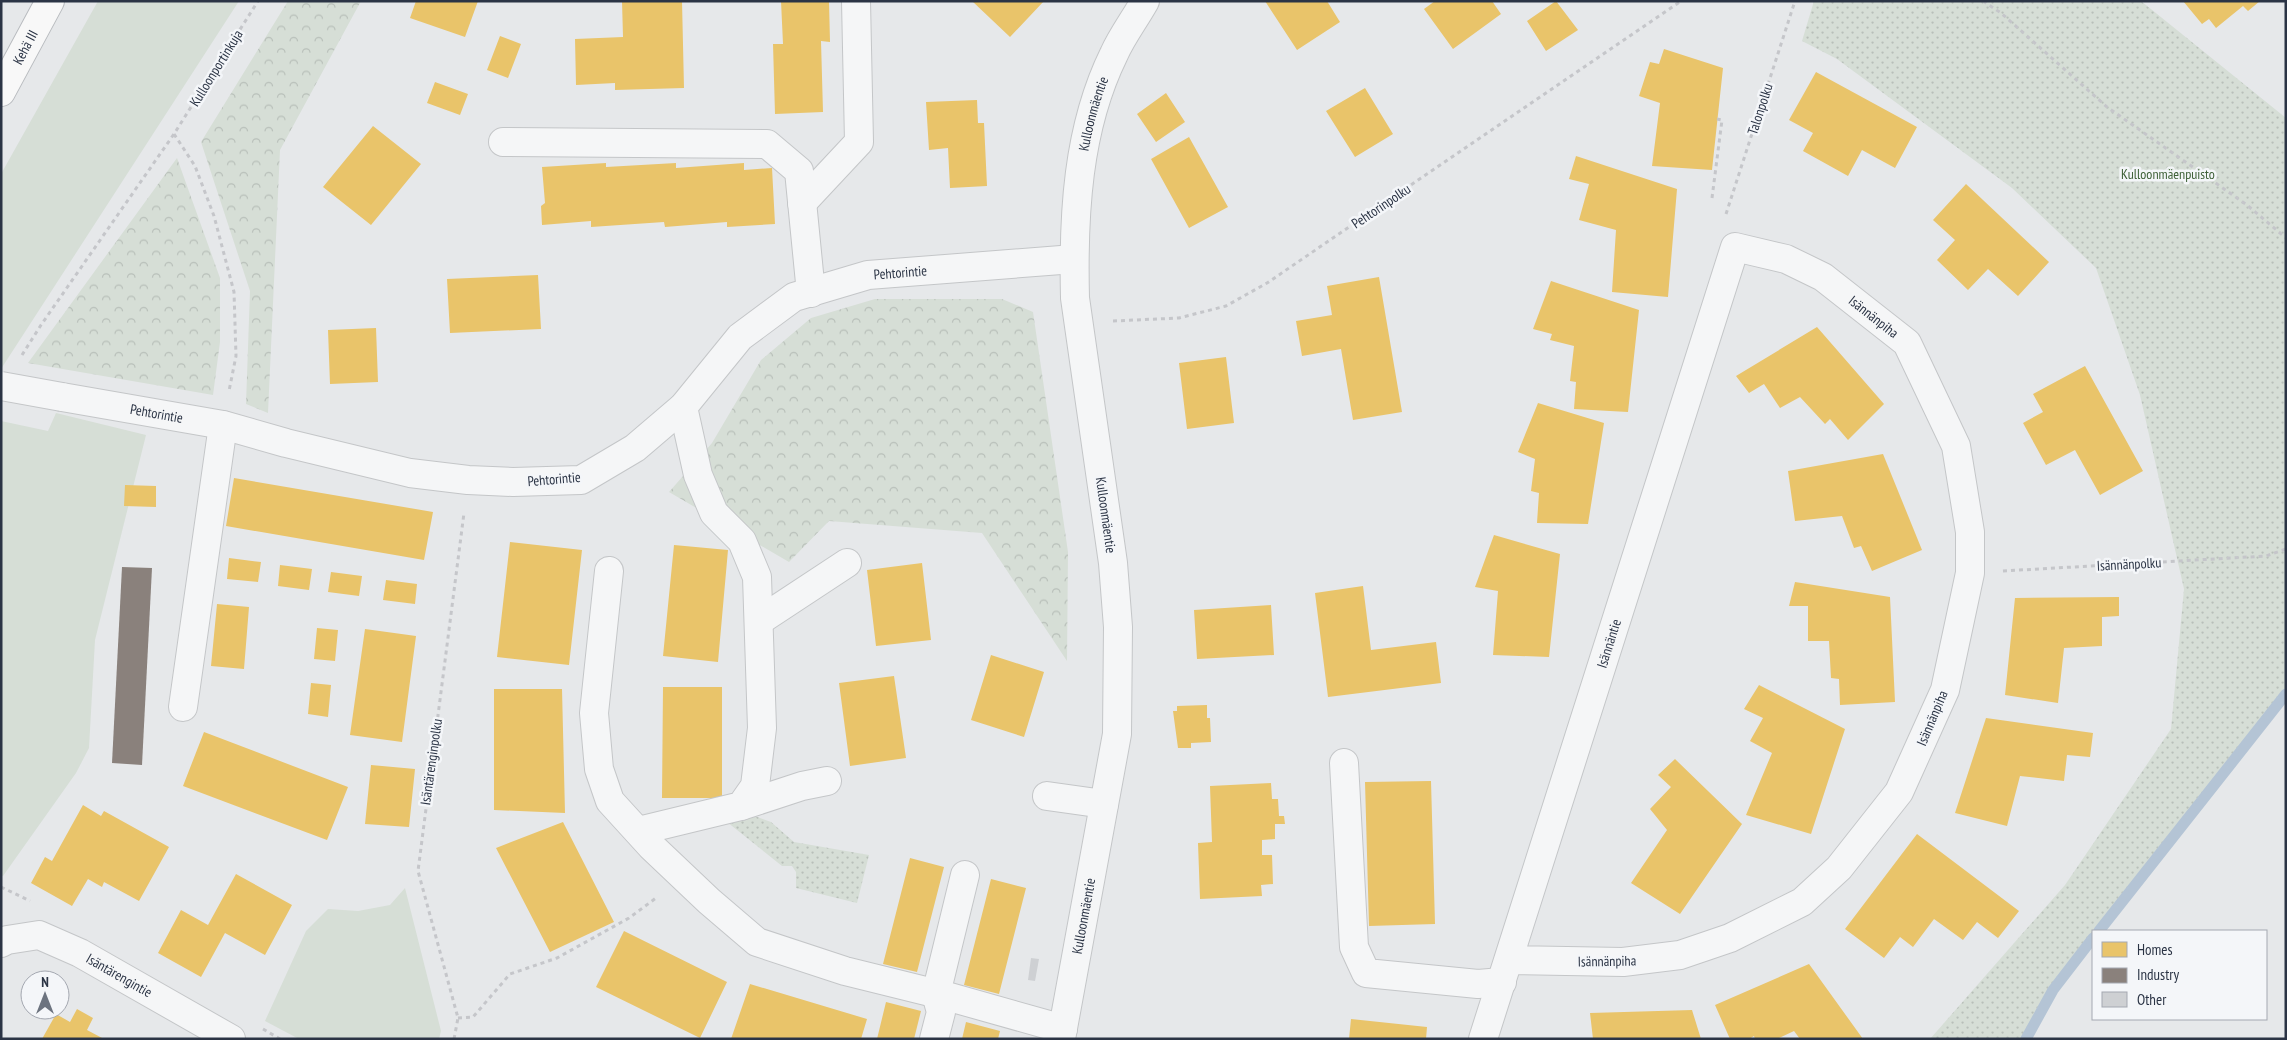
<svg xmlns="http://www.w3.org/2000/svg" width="2287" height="1040" viewBox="0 0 2287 1040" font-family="'PT Sans Narrow',sans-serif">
  <defs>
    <pattern id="forest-crowns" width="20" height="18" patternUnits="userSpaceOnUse" patternTransform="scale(1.25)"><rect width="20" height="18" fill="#d6ded6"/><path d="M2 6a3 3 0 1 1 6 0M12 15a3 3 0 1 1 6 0" fill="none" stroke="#b8bfb9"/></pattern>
    <pattern id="park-dots" width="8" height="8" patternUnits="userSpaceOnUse" patternTransform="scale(1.25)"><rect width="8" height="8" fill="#d6ded6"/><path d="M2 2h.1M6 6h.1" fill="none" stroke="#b8bfb9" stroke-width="1.8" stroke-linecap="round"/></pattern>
  </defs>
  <rect width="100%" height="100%" fill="#e6e8ea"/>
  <path fill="#d6ded6" d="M 98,1 L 239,1 L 1,369 L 1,174 Z
    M 56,413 L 146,435 L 95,640 L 89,748 L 76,773 L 3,876 L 1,875 L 1,421 L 48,431 Z
    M 405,888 L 441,1031 L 439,1039 L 299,1039 L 265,1021 L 306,931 L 328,909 L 358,911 L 390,905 Z"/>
  <path fill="url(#forest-crowns)" d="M 288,1 L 361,1 L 280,150 L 268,413 L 246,404 L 250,291 L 201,142 Z
    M 177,158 L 220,278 L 220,342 L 213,395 L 28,363 Z
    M 875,299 L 1002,299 L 1033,312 L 1068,552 L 1067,661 L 982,533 L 829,521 L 789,562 L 669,492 L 712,443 L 761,360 L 811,318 Z"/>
  <path fill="url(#park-dots)" d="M 1814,1 L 2141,1 L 2286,118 L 2286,694 L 2099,931 L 2093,931 L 2093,938 L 2053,990 L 2026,1039 L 1930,1039 L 2065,885 L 2171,729 L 2184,589 L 2140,395 L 2096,268 L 2012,188 L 1837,59 L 1802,41 Z
    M 744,812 L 771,822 L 794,842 L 869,855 L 857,903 L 796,888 L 796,872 L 792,866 L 782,866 L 727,822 Z"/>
  <path fill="#e9c46a" d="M 416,1 L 478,1 L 465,37 L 410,18 Z
    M 622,1 L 682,1 L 684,88 L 615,90 L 615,83 L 576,85 L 575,39 L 623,37 Z
    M 781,1 L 829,1 L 830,42 L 821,41 L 823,112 L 775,114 L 773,44 L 783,44 Z
    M 972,1 L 1044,1 L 1010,37 Z
    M 1265,1 L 1327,1 L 1340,22 L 1297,50 Z
    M 1435,1 L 1492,1 L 1501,14 L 1453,49 L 1424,9 Z
    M 1556,1 L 1578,30 L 1546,51 L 1527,21 Z
    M 2183,1 L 2260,1 L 2248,11 L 2243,6 L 2216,28 L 2209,19 L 2202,24 Z
    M 500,36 L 521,44 L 508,78 L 487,70 Z
    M 1664,49 L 1723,68 L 1712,170 L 1652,166 L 1660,103 L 1639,96 L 1650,62 L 1659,64 Z
    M 1816,72 L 1917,127 L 1895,168 L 1862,150 L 1848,176 L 1803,151 L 1813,133 L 1789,120 Z
    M 435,82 L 468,94 L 460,115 L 427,103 Z
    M 1365,88 L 1393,134 L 1355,157 L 1326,111 Z
    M 1166,93 L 1185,122 L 1156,142 L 1137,114 Z
    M 977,100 L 978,123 L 984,123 L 987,186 L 950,188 L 948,148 L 929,150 L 926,102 Z
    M 373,126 L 421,164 L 371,225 L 323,187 Z
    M 1189,137 L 1228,207 L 1189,228 L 1151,159 Z
    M 1576,156 L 1677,189 L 1668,297 L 1612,292 L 1616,230 L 1579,220 L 1589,184 L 1569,179 Z
    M 606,163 L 606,167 L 676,163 L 676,168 L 744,163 L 744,170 L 772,168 L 775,224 L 727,227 L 727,222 L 665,227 L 664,222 L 591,227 L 591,221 L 542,225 L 541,206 L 545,203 L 542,167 Z
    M 1966,184 L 2049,262 L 2018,296 L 1988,269 L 1968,290 L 1937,260 L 1955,240 L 1933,220 Z
    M 538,275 L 541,329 L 450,333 L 447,279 Z
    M 1379,277 L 1402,412 L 1353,420 L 1341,349 L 1302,356 L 1296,321 L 1332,315 L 1327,286 Z
    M 1551,281 L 1639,310 L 1628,412 L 1574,409 L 1576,382 L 1570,381 L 1574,346 L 1550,340 L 1552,334 L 1533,329 Z
    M 1817,327 L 1884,404 L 1848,440 L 1830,419 L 1825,424 L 1800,397 L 1780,408 L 1764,384 L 1749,393 L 1736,376 Z
    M 376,328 L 378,382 L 330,384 L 328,330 Z
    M 1226,357 L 1234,423 L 1187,429 L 1179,363 Z
    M 2085,366 L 2143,471 L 2100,495 L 2075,450 L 2046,465 L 2023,423 L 2043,412 L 2033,394 Z
    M 1538,403 L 1604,423 L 1588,524 L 1537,523 L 1539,493 L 1531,491 L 1535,459 L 1518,452 Z
    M 1883,454 L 1922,550 L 1872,571 L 1861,546 L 1854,548 L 1842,516 L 1795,521 L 1788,471 Z
    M 234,478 L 433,512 L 424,560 L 226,526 Z
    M 125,485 L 156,486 L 156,507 L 124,506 Z
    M 1494,535 L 1560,554 L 1549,657 L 1493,655 L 1498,591 L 1475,587 Z
    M 510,542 L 582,550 L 569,665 L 497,657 Z
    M 674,545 L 728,550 L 718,662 L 663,656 Z
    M 229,558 L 261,562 L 258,582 L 227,579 Z
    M 922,563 L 931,640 L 876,646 L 867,570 Z
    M 280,565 L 312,569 L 309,590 L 278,586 Z
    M 331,572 L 362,576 L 359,596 L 328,592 Z
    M 386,580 L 417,584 L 415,604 L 383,600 Z
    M 1795,582 L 1890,597 L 1895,702 L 1840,705 L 1839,679 L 1831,678 L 1829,641 L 1808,641 L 1808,606 L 1789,606 Z
    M 1363,586 L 1371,650 L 1436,642 L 1441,683 L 1328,697 L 1315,593 Z
    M 2119,597 L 2119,616 L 2102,617 L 2102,646 L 2064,648 L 2058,703 L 2005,695 L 2015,598 Z
    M 217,604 L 249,607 L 244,669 L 211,666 Z
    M 1271,605 L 1274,655 L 1197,659 L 1194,610 Z
    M 317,628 L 338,630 L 335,661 L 314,659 Z
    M 365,629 L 416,636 L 402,742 L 350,735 Z
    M 991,655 L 1044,672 L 1024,737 L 971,720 Z
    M 894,676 L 906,758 L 850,766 L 839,683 Z
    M 311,683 L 331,685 L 328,717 L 308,714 Z
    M 1759,685 L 1845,729 L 1811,834 L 1746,815 L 1772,753 L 1750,741 L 1763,718 L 1744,709 Z
    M 663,687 L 722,687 L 722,798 L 662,798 Z
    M 494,689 L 562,689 L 565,813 L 494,810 Z
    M 1207,705 L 1207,718 L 1210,718 L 1211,742 L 1191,743 L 1191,748 L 1178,748 L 1173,711 L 1177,711 L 1177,706 Z
    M 1986,718 L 2093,733 L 2090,757 L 2067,755 L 2064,781 L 2020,776 L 2007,826 L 1955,813 Z
    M 204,732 L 348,787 L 327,840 L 183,786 Z
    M 1675,759 L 1742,824 L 1680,914 L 1631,883 L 1667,830 L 1650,809 L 1671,787 L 1658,775 Z
    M 371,765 L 415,769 L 409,827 L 365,824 Z
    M 1431,781 L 1435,924 L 1369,926 L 1365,782 Z
    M 1271,783 L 1272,799 L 1278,799 L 1279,816 L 1284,816 L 1285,824 L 1275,824 L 1275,839 L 1262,840 L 1262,855 L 1272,855 L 1273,884 L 1261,885 L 1262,896 L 1200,899 L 1198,843 L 1212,842 L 1210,786 Z
    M 83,805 L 101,816 L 104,811 L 169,847 L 139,901 L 104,882 L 102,887 L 88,879 L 72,906 L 31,883 L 45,857 L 52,861 Z
    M 563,822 L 614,922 L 550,952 L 496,848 Z
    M 1917,834 L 2019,911 L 1998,938 L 1977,922 L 1963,940 L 1934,919 L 1913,947 L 1900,937 L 1884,958 L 1845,929 Z
    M 910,858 L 944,867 L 917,972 L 883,964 Z
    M 236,874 L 292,905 L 265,955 L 225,933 L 201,977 L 158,953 L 181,910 L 208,925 Z
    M 991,879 L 1026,888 L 999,994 L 964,985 Z
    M 624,931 L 727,982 L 700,1038 L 596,987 Z
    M 1809,964 L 1863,1039 L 1800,1039 L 1794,1031 L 1777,1039 L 1755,1039 L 1754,1036 L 1749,1039 L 1730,1039 L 1715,1005 Z
    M 750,984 L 867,1019 L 861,1039 L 731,1039 Z
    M 886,1002 L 921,1011 L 914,1039 L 877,1039 Z
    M 77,1009 L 93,1018 L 87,1030 L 104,1039 L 42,1039 L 56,1014 L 70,1022 Z
    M 1692,1010 L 1701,1039 L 1593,1039 L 1590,1013 Z
    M 1351,1019 L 1427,1027 L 1426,1039 L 1349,1039 Z
    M 966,1022 L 1000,1031 L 998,1039 L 962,1039 Z"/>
  <path fill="#8a817c" d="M 122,567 L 152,568 L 142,765 L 112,763 Z"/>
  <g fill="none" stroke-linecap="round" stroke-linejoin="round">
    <path stroke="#b4c4d5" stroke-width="11" d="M 2099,931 L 2286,694
      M 2026,1039 L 2053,990 L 2093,938"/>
  </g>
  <path fill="#ced0d3" d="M 1031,958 L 1039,959 L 1035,981 L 1028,980 Z"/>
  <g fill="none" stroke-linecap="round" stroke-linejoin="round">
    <defs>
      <g id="minor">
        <path d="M 503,142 L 767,144 L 799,171 L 811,293"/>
        <path d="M 802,203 L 859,142 L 856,1"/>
        <path id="s1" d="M 62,397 L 223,425 L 286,443 L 410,473 L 468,480 L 513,482 L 581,480 L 635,448 L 683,407 L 740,337 L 794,297 L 868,275 L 1074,259"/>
        <path d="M 609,571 L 594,713 L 599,769 L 610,801 L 651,846 L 709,901 L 757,942 L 845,971 L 946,996 L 1063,1029"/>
        <path d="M 759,621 L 847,563"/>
        <path d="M 183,707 L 223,425"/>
        <path d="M 1344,763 L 1354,947 L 1366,973 L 1478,984 L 1502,982"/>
        <path d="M 1047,796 L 1104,804"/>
        <path d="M 741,806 L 802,786 L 827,781"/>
        <path d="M 638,831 L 741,806 L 755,786 L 762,728 L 757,577 L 742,541 L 714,513 L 698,475 L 683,407"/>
        <path id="s2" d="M 1,943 L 7,940 L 39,935 L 80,953 L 231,1039"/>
        <path d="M 934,1039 L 941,1012 L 936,994 L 965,875"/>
        <path id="s3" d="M 1061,1039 L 1117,734 L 1118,627 L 1113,563 L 1075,298 C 1073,216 1077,129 1114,54 C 1122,36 1135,19 1145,1"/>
        <path id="s4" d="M 1483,1039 L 1735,247 L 1786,259 L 1823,277 L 1907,343 L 1956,446 L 1970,532 L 1970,573 L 1945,690 L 1899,792 L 1839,868 L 1802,902 L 1730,938 L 1680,955 L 1623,962 L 1510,960"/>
      </g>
      <g id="highway">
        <path id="s5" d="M 1,92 L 50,1"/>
      </g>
    </defs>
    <use href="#minor" stroke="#c4c6c8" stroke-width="30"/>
    <use href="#highway" stroke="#b8bbbf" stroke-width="30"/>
    <path stroke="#c5c6ca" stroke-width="3" stroke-dasharray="4 4" stroke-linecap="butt" d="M 1983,1 L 2001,13 L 2107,107 L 2247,205 L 2286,238
      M 174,134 L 195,166 L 214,216 L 234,292 L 236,356 L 229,391
      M 1712,198 L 1722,120 L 1717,119
      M 1726,214 L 1795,1
      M 1113,321 L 1179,318 L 1226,306 L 1267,283 L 1681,1
      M 22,355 L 41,325 L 174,134 L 258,1
      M 2003,571 L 2266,556 L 2286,549
      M 1,887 L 30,901
      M 458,1018 L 473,1017 L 510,974 L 557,958 L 629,918 L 656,898
      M 263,1029 L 280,1039
      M 454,1039 L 458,1018 L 418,871 L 464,513"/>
    <use href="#minor" stroke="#f5f6f7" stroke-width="28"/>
    <use href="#highway" stroke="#f8f8f8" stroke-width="28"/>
    <defs>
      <path id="minor-bridge" d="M 1,386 L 62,397"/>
    </defs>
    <use href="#minor-bridge" stroke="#c4c6c8" stroke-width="30" stroke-linecap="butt"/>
    <use href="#minor-bridge" stroke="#f5f6f7" stroke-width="28"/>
  </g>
  <g text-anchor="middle" stroke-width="5" stroke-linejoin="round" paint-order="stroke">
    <g font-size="14" fill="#2b3445" stroke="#f4f6f9">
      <text dy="5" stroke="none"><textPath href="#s5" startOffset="51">Kehä III</textPath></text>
      <text transform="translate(216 68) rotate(-58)" y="5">Kulloonportinkuja</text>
      <text transform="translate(1760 109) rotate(-72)" y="5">Talonpolku</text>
      <text dy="5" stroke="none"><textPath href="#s3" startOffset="935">Kulloonmäentie</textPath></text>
      <text transform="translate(1381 206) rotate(-34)" y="5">Pehtorinpolku</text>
      <text dy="5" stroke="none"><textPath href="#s1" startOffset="921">Pehtorintie</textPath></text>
      <text dy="5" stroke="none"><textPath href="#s4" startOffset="989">Isännänpiha</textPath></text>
      <text dy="5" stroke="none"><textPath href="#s1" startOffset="96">Pehtorintie</textPath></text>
      <text transform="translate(554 479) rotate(-5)" y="5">Pehtorintie</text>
      <text transform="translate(1106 515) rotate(82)" y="5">Kulloonmäentie</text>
      <text transform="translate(2129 564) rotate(-3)" y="5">Isännänpolku</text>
      <text dy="5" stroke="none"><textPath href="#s4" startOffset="415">Isännäntie</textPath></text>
      <text transform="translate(1932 718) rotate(-67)" y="5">Isännänpiha</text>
      <text transform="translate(431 762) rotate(-82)" y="5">Isäntärenginpolku</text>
      <text dy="5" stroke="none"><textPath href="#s3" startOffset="125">Kulloonmäentie</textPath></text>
      <text transform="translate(1607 961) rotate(-1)" y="5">Isännänpiha</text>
      <text dy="5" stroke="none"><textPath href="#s2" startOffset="129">Isäntärengintie</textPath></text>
    </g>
    <g font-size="14" fill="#3f6138" stroke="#f4f6f9">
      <text x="2168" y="179">Kulloonmäenpuisto</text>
    </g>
  </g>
  <rect width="2287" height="1040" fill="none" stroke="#2b3445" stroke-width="5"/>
  <rect x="2092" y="930" width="175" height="90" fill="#f4f6f9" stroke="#a4a8b1"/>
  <rect x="2102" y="942" width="25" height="15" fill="#e9c46a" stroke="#a4a8b1"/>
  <text x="2137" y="955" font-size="15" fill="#2b3445">Homes</text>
  <rect x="2102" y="968" width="25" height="15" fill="#8a817c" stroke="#a4a8b1"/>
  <text x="2137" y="980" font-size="15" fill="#2b3445">Industry</text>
  <rect x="2102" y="992" width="25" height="15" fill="#ced0d3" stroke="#a4a8b1"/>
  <text x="2137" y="1005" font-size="15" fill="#2b3445">Other</text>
  <g transform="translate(45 995)"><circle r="24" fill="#f4f6f9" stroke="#a4a8b1"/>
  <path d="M0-4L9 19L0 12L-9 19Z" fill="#6c737f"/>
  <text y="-8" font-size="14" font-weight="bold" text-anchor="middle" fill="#2b3445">N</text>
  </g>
</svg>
